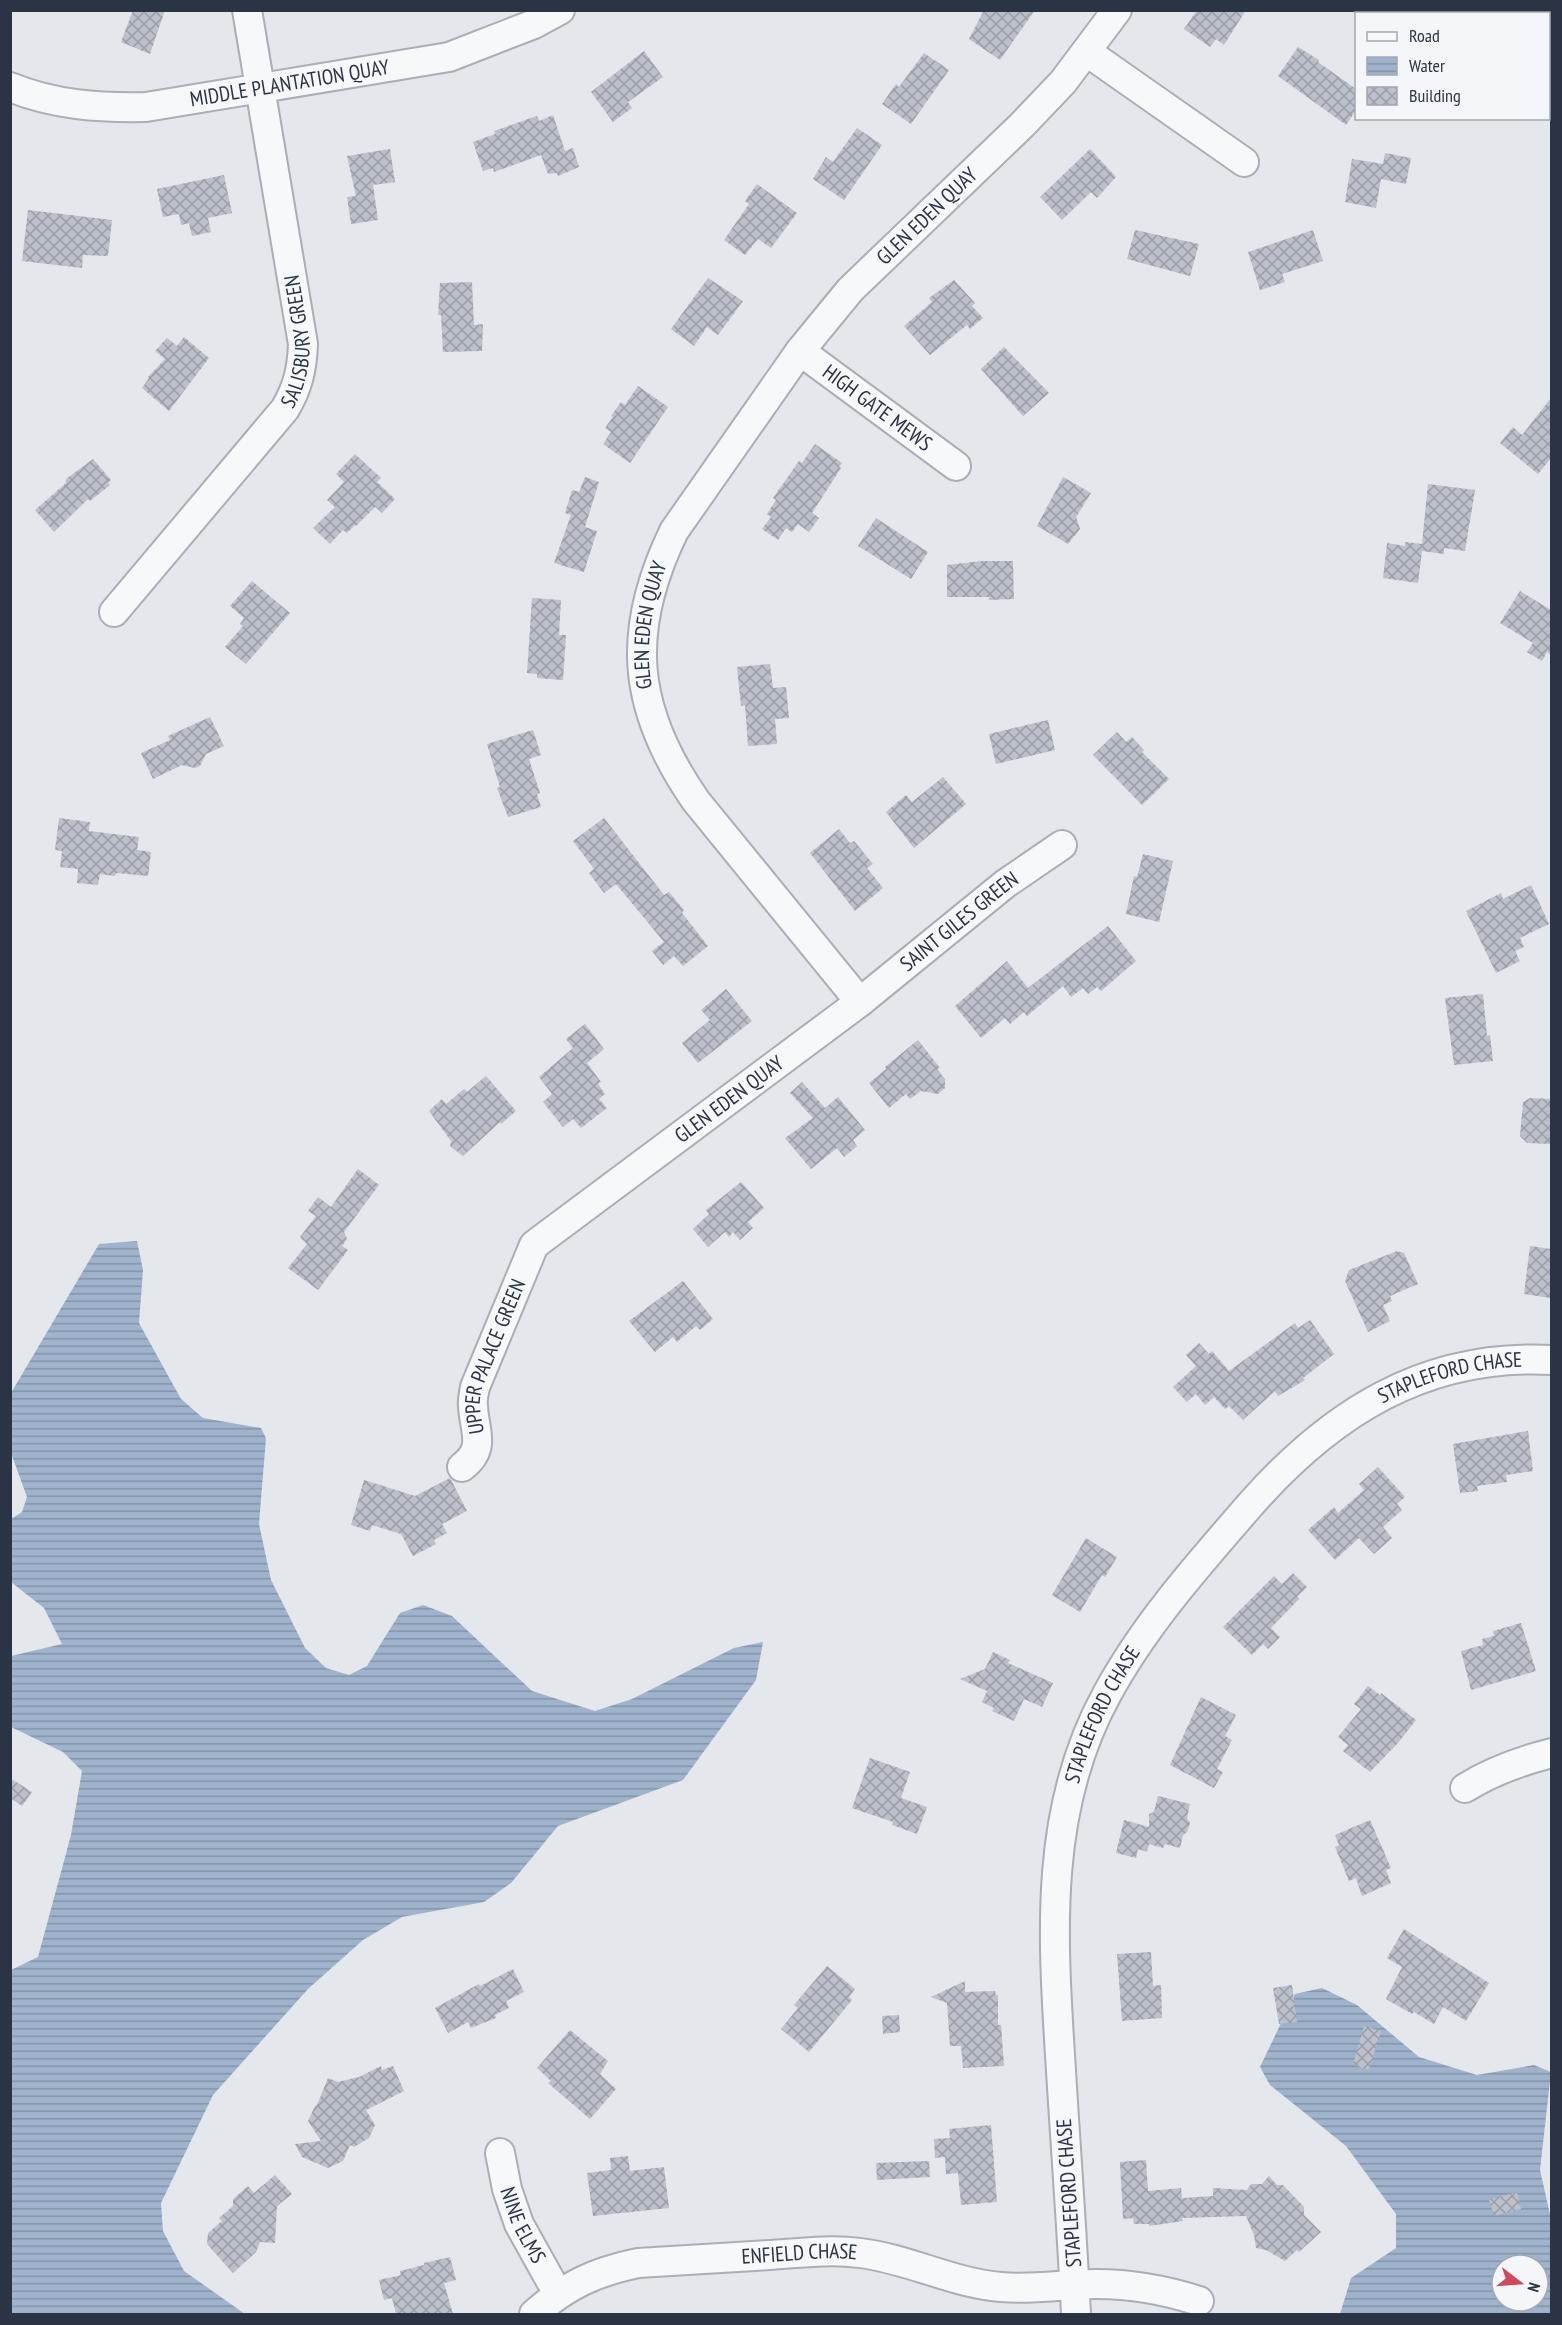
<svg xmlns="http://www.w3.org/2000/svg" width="1562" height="2325" viewBox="0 0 1562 2325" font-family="'PT Sans Narrow',sans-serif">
  <defs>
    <pattern id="water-rules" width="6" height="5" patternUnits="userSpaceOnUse" patternTransform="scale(1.5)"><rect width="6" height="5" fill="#9fb4cc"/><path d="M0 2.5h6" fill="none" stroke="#8293a7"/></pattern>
    <pattern id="building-cross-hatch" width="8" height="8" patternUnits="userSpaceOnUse" patternTransform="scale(1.5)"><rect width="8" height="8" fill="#bbc0ca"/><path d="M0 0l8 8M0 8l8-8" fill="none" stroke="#989da6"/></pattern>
  </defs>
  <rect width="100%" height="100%" fill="#e4e7ec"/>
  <path fill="url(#water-rules)" fill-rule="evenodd" d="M 137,1241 L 143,1270 L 139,1323 L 181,1399 L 203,1418 L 261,1428 L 266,1438 L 259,1524 L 271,1580 L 305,1648 L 326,1668 L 349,1675 L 367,1666 L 400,1613 L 423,1605 L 452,1616 L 532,1691 L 595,1711 L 632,1699 L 734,1648 L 763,1642 L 756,1680 L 683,1780 L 558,1826 L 511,1883 L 484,1902 L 402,1917 L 363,1940 L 308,1989 L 213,2095 L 161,2203 L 163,2231 L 184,2271 L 245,2314 L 11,2314 L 11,1970 L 38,1957 L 71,1835 L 82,1771 L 63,1752 L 11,1727 L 11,1656 L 62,1644 L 44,1608 L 11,1582 L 11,1519 L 22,1512 L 27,1497 L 11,1453 L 11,1393 L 99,1244 Z
    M 1322,1988 L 1357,2005 L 1419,2057 L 1477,2075 L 1534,2065 L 1551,2072 L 1540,2170 L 1551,2219 L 1551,2314 L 1340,2314 L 1351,2278 L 1396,2248 L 1396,2214 L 1346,2146 L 1270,2085 L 1260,2067 L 1295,1994 ZM 1502,2265 L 1538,2265 L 1538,2301 L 1502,2301 Z"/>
  <path fill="url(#building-cross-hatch)" d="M 133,10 L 165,10 L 150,54 L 121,42 Z
    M 984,10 L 1035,10 L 1000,60 L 969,39 Z
    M 1197,10 L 1246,10 L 1224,45 L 1216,39 L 1210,47 L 1184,29 Z
    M 1298,47 L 1319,60 L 1318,62 L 1356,89 L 1356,110 L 1346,125 L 1278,76 Z
    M 644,51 L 663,77 L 628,102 L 632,108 L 613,122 L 591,92 Z
    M 924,53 L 949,70 L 911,124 L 882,104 L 896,84 L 899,87 Z
    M 553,115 L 565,151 L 573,148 L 579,167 L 558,176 L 557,173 L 548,174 L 541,155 L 494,172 L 493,168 L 483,171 L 473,142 L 495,134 L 494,131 L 537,116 L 539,121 Z
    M 857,128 L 882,145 L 844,200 L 813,179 L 826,157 L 833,162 Z
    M 390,149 L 395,182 L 373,185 L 378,220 L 351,224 L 347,197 L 356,196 L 347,156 Z
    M 1090,149 L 1116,177 L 1097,198 L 1091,192 L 1062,220 L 1040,197 Z
    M 1385,153 L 1411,158 L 1406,184 L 1381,179 L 1376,208 L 1345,202 L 1352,159 L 1383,164 Z
    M 224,175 L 232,213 L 208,218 L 211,232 L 192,236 L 189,223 L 181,225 L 179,214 L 163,217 L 157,189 Z
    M 757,184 L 797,213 L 771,248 L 758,239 L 745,255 L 724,240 L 749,204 L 745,201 Z
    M 28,210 L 112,220 L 108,256 L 83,255 L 82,268 L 22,261 Z
    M 1135,230 L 1199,244 L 1190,276 L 1127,259 Z
    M 1313,230 L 1323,261 L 1282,274 L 1285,282 L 1260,290 L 1248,252 Z
    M 708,278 L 743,301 L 718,335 L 707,327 L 694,346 L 671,329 Z
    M 954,280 L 975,303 L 972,306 L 983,318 L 970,329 L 967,325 L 930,355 L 904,326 L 932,302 L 929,298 Z
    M 472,282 L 474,325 L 483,324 L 482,351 L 443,352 L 441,315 L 438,315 L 440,283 Z
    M 184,337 L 209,358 L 169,411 L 142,388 L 149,378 L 148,377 L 165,359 L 155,351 L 167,338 L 177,346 Z
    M 1004,347 L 1049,393 L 1023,416 L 981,369 Z
    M 638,386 L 668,407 L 630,463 L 603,444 L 611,432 L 605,428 L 613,417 L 611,416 L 621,402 L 625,405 Z
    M 1551,398 L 1551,458 L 1538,474 L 1500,443 L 1513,427 L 1522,435 Z
    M 815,444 L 842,463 L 839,467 L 841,468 L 812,513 L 819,518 L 809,532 L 798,524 L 792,532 L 786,528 L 778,540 L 762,529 L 771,517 L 767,514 L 776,500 L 773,498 L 799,461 L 802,463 Z
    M 355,454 L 381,478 L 377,482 L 395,499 L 382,513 L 375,507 L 356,526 L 355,525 L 347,533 L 343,530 L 330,544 L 313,528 L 335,507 L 327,500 L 344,482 L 336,474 Z
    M 93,459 L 111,480 L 108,483 L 110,485 L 90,501 L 88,499 L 54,532 L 35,510 L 66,483 L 66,479 Z
    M 585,477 L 599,482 L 585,527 L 597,531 L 584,572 L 554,563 L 571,515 L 565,513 L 572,490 L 579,492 Z
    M 1063,477 L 1091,493 L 1076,517 L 1080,529 L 1068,544 L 1037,526 Z
    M 1428,484 L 1475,490 L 1465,551 L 1444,548 L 1444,554 L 1422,551 L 1418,583 L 1383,578 L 1387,543 L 1405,546 L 1405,542 L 1422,544 Z
    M 876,518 L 928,552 L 911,579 L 858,546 Z
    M 982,561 L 1013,561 L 1014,599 L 989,600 L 989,597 L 947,597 L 947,565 Z
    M 252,581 L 290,613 L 246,664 L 225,647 L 243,626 L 240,624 L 244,618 L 230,606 Z
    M 1520,591 L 1551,610 L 1551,655 L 1547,652 L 1542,661 L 1527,652 L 1533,643 L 1500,623 Z
    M 532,598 L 561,600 L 559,635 L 566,635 L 563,680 L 537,678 L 537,674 L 527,673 Z
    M 770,664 L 773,688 L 786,687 L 789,718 L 775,719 L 777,744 L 748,746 L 745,705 L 741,706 L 737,667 Z
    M 210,717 L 224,746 L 206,754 L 200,766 L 195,768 L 182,765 L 153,779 L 141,753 L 170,740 L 168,736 Z
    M 1048,720 L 1055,750 L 996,764 L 989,734 Z
    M 533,730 L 541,755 L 529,759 L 540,793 L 537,794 L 541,807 L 508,817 L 497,788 L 500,787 L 487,744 Z
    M 1117,732 L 1126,742 L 1132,737 L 1144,750 L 1142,752 L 1169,779 L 1142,805 L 1093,755 Z
    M 943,777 L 966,804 L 914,848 L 886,812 L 906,795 L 912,802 Z
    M 59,818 L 90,822 L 89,831 L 139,837 L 137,850 L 151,852 L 148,876 L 117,873 L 114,876 L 100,874 L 98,885 L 77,883 L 78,869 L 60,867 L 62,851 L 55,850 Z
    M 604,818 L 664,895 L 669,892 L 684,910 L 682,913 L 708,946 L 683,966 L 674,956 L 663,965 L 652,951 L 664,942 L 616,884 L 604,893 L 589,873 L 594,869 L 573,841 Z
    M 839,829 L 850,843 L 854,841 L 873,864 L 867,868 L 883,888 L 855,911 L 810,853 Z
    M 1143,854 L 1173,861 L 1159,922 L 1126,914 L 1134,876 L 1137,877 Z
    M 1531,885 L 1549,924 L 1520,938 L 1524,947 L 1515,951 L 1520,961 L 1496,973 L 1466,911 L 1501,893 L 1503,899 Z
    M 1108,926 L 1136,961 L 1101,991 L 1097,987 L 1088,994 L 1083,988 L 1071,997 L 1063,986 L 1027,1016 L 1024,1012 L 1010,1024 L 1005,1018 L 981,1038 L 955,1006 L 1007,961 L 1028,988 Z
    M 726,989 L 752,1021 L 698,1063 L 682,1043 L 710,1020 L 701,1010 Z
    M 1483,994 L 1487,1036 L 1490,1035 L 1493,1061 L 1454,1065 L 1445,998 Z
    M 585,1024 L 604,1049 L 587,1063 L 601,1082 L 598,1084 L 605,1094 L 599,1099 L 607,1108 L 581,1128 L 573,1119 L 563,1127 L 543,1102 L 552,1094 L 539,1077 L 573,1048 L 566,1039 Z
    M 918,1040 L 940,1068 L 937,1069 L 945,1079 L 945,1088 L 938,1094 L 921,1091 L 910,1099 L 906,1094 L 889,1108 L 869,1083 L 886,1069 L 885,1067 Z
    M 486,1076 L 516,1111 L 501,1124 L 500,1122 L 463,1156 L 450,1146 L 451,1141 L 429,1111 L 442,1099 L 446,1104 L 464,1089 L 467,1092 Z
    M 802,1082 L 825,1108 L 838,1097 L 865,1130 L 853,1140 L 857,1146 L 844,1157 L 837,1148 L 811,1169 L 785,1138 L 813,1118 L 790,1093 Z
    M 1530,1098 L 1551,1099 L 1551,1144 L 1527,1143 L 1520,1136 L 1523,1102 Z
    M 358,1169 L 379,1185 L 344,1232 L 347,1239 L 342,1246 L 348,1250 L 318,1290 L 288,1268 L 307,1244 L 300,1237 L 316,1216 L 308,1211 L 318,1197 L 331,1207 Z
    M 741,1182 L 764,1208 L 748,1222 L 753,1228 L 740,1240 L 733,1232 L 729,1237 L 725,1232 L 708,1247 L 693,1229 L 709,1214 L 706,1210 Z
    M 1530,1246 L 1551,1249 L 1551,1298 L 1524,1294 Z
    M 1397,1251 L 1404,1253 L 1418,1284 L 1390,1296 L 1392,1301 L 1383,1305 L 1390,1321 L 1368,1332 L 1345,1281 L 1349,1270 Z
    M 683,1281 L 713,1319 L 700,1330 L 696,1326 L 677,1342 L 673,1337 L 655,1352 L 629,1321 Z
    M 1310,1320 L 1334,1354 L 1303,1378 L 1305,1380 L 1278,1396 L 1275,1391 L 1243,1420 L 1229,1406 L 1225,1409 L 1214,1397 L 1205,1405 L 1196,1394 L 1187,1402 L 1173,1387 L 1196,1366 L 1186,1355 L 1199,1343 L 1209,1354 L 1212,1351 L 1229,1371 L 1295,1323 L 1298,1328 Z
    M 1528,1431 L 1533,1471 L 1506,1475 L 1507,1482 L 1477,1486 L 1478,1491 L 1460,1493 L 1453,1444 Z
    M 1378,1467 L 1405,1497 L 1397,1504 L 1402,1510 L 1383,1527 L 1392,1538 L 1374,1554 L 1359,1538 L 1335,1560 L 1308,1530 L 1334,1507 L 1338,1513 L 1364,1490 L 1359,1484 Z
    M 450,1478 L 467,1511 L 442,1524 L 447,1533 L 434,1540 L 436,1544 L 413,1556 L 401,1534 L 372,1525 L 370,1531 L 351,1525 L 364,1480 L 415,1496 Z
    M 1086,1538 L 1117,1557 L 1105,1577 L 1102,1575 L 1080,1612 L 1052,1595 Z
    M 1293,1573 L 1307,1587 L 1297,1597 L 1299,1599 L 1271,1628 L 1280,1637 L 1268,1649 L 1263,1644 L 1252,1655 L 1223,1627 L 1274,1576 L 1282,1584 Z
    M 1521,1623 L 1536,1671 L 1471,1690 L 1461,1651 L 1483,1645 L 1482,1639 L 1494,1636 L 1493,1631 Z
    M 993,1652 L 1010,1660 L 1008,1663 L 1053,1683 L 1042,1707 L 1024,1699 L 1014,1721 L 992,1711 L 994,1708 L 982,1702 L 987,1691 L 960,1679 L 985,1669 Z
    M 1368,1686 L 1380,1695 L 1381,1693 L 1416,1720 L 1398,1743 L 1370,1772 L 1343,1751 L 1348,1745 L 1338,1737 L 1361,1709 L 1354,1704 Z
    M 1201,1697 L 1236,1715 L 1225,1736 L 1232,1740 L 1217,1769 L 1223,1772 L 1214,1788 L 1170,1765 Z
    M 870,1758 L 910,1772 L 901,1798 L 927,1807 L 917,1834 L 892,1825 L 893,1822 L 852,1808 Z
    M 10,1778 L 32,1792 L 22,1806 L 10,1798 Z
    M 1158,1796 L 1190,1804 L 1187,1818 L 1190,1823 L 1187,1832 L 1183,1835 L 1180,1848 L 1165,1844 L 1163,1848 L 1149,1844 L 1147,1852 L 1138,1849 L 1136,1858 L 1116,1853 L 1124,1820 L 1149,1827 L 1149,1814 L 1154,1812 Z
    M 1370,1820 L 1391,1868 L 1386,1870 L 1391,1883 L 1362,1896 L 1356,1878 L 1349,1881 L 1335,1847 L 1339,1845 L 1335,1835 Z
    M 1404,1929 L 1489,1983 L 1466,2021 L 1443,2007 L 1434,2024 L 1414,2012 L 1412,2014 L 1386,1999 L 1402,1967 L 1387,1958 Z
    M 1151,1952 L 1153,1986 L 1161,1985 L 1162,2018 L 1122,2021 L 1117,1954 Z
    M 827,1966 L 855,1989 L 849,1997 L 852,2000 L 809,2052 L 781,2029 L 798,2008 L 794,2005 Z
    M 513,1969 L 524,1992 L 506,2001 L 509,2008 L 495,2015 L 496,2018 L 471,2028 L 468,2022 L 448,2033 L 435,2008 L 479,1984 L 480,1986 Z
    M 965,1981 L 965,1992 L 995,1991 L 996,1995 L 998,1995 L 998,2025 L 1001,2025 L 1004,2066 L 963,2068 L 961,2046 L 950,2046 L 947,2003 L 931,1997 Z
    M 1292,1985 L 1297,2022 L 1279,2024 L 1273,1988 Z
    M 899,2015 L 900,2032 L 883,2034 L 882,2016 Z
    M 1364,2026 L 1381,2031 L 1369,2070 L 1353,2065 Z
    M 570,2030 L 608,2061 L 600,2074 L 616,2089 L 590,2119 L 548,2083 L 551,2081 L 537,2068 Z
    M 381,2066 L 382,2070 L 393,2066 L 404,2091 L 366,2110 L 375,2125 L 369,2138 L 354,2147 L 350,2145 L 343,2161 L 328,2168 L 302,2157 L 295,2144 L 321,2141 L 308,2121 L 315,2106 L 317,2105 L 328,2078 L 338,2082 L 359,2077 Z
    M 991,2125 L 997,2202 L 961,2205 L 958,2173 L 946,2174 L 945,2157 L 935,2158 L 934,2139 L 950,2138 L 949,2129 Z
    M 628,2156 L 630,2171 L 664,2167 L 669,2208 L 593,2216 L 587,2173 L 611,2170 L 610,2158 Z
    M 1146,2160 L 1148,2191 L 1181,2188 L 1182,2198 L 1213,2196 L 1213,2188 L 1247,2190 L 1251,2184 L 1262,2184 L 1269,2176 L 1277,2185 L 1283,2185 L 1304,2207 L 1304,2215 L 1321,2232 L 1299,2252 L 1297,2250 L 1285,2261 L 1266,2250 L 1256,2248 L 1254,2235 L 1246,2216 L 1182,2218 L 1183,2221 L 1149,2226 L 1149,2224 L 1134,2224 L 1133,2218 L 1123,2219 L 1120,2162 Z
    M 929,2161 L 930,2177 L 877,2180 L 876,2163 Z
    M 275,2175 L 292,2194 L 277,2206 L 275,2243 L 260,2242 L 256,2252 L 233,2273 L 207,2244 L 208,2233 L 222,2221 L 219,2218 L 233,2206 L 233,2199 L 248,2186 L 254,2193 Z
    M 1517,2192 L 1521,2209 L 1494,2216 L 1489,2200 Z
    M 450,2257 L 456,2280 L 444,2283 L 453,2314 L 396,2314 L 392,2298 L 384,2300 L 379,2280 L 401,2275 L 400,2271 L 424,2265 L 424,2263 Z"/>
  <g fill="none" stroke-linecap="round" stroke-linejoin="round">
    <defs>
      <g id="minor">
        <path d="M 1087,52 L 1244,162"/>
        <path id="s1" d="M 10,87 C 54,105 99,108 146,107 L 449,57 L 534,24 L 560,10"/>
        <path id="s2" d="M 800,351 L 956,466"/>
        <path id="s3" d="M 114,612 L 285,409 C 298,387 302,369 303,344 L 247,10"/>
        <path id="s4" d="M 860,1002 L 696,801 C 632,709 625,632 674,531 L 800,351 L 850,290 L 1022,125 L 1063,82 L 1117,10"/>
        <path id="s5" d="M 462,1467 C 487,1448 474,1431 473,1406 C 472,1400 474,1393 475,1387 L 534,1245 L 860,1002 L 1005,884 L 1062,845"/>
        <path d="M 1465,1788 C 1492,1771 1520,1761 1552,1753"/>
        <path id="s6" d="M 500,2153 L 507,2189 L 519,2224 L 558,2294"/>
        <path id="s7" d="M 534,2314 C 567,2285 595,2272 638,2263 C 682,2260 726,2258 770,2255 C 800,2253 830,2249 860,2253 C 909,2259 952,2283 1001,2287 C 1033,2290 1064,2284 1096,2284 C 1132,2284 1165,2290 1199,2301"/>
        <path id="s8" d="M 1076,2314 C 1072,2233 1066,2152 1061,2071 C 1053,1942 1042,1812 1107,1694 C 1145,1624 1198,1565 1250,1505 C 1331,1413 1425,1353 1552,1360"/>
      </g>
    </defs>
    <use href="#minor" stroke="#a9aeb7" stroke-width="32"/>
    <use href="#minor" stroke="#f7f8fa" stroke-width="28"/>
  </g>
  <g text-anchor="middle" stroke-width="4.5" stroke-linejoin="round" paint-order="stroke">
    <g font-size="21" fill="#2b3445" stroke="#f4f6f9">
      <text dy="7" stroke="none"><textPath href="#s1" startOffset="284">MIDDLE PLANTATION QUAY</textPath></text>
      <text dy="7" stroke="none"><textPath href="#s4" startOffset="952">GLEN EDEN QUAY</textPath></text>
      <text dy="7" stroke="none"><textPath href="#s3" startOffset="336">SALISBURY GREEN</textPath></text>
      <text dy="7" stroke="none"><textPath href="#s2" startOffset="96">HIGH GATE MEWS</textPath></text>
      <text dy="7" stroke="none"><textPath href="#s4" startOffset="448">GLEN EDEN QUAY</textPath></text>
      <text dy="7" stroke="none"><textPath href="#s5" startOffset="774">SAINT GILES GREEN</textPath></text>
      <text dy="7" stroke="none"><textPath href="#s5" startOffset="483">GLEN EDEN QUAY</textPath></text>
      <text dy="7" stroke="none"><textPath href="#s5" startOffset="120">UPPER PALACE GREEN</textPath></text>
      <text dy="7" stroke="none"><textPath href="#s8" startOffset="1110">STAPLEFORD CHASE</textPath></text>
      <text dy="7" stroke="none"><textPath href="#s8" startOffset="608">STAPLEFORD CHASE</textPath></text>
      <text transform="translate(1069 2193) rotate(-94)" y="7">STAPLEFORD CHASE</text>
      <text dy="7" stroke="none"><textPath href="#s6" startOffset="76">NINE ELMS</textPath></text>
      <text dy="7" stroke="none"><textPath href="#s7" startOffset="279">ENFIELD CHASE</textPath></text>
    </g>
  </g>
  <rect width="1562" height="2325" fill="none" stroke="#2b3445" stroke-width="24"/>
  <rect x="1355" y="12" width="195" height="108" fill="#f4f6f9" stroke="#a4a8b1" stroke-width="1.5"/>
  <rect x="1367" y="32" width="30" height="9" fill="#f7f8fa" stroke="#a4a8b1" stroke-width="1.5"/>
  <text x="1409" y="42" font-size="18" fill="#2b3445">Road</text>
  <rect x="1367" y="57" width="30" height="18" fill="url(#water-rules)" stroke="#a4a8b1" stroke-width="1.5"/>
  <text x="1409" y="72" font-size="18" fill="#2b3445">Water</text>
  <rect x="1367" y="87" width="30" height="18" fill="url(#building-cross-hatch)" stroke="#a4a8b1" stroke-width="1.5"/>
  <text x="1409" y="102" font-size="18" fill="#2b3445">Building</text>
  <g transform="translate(1520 2283) rotate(107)"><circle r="28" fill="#f4f6f9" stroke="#a4a8b1" stroke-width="1.5"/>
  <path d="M0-4.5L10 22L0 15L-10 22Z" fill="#d1495b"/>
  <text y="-9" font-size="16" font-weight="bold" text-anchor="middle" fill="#2b3445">N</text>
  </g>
</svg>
